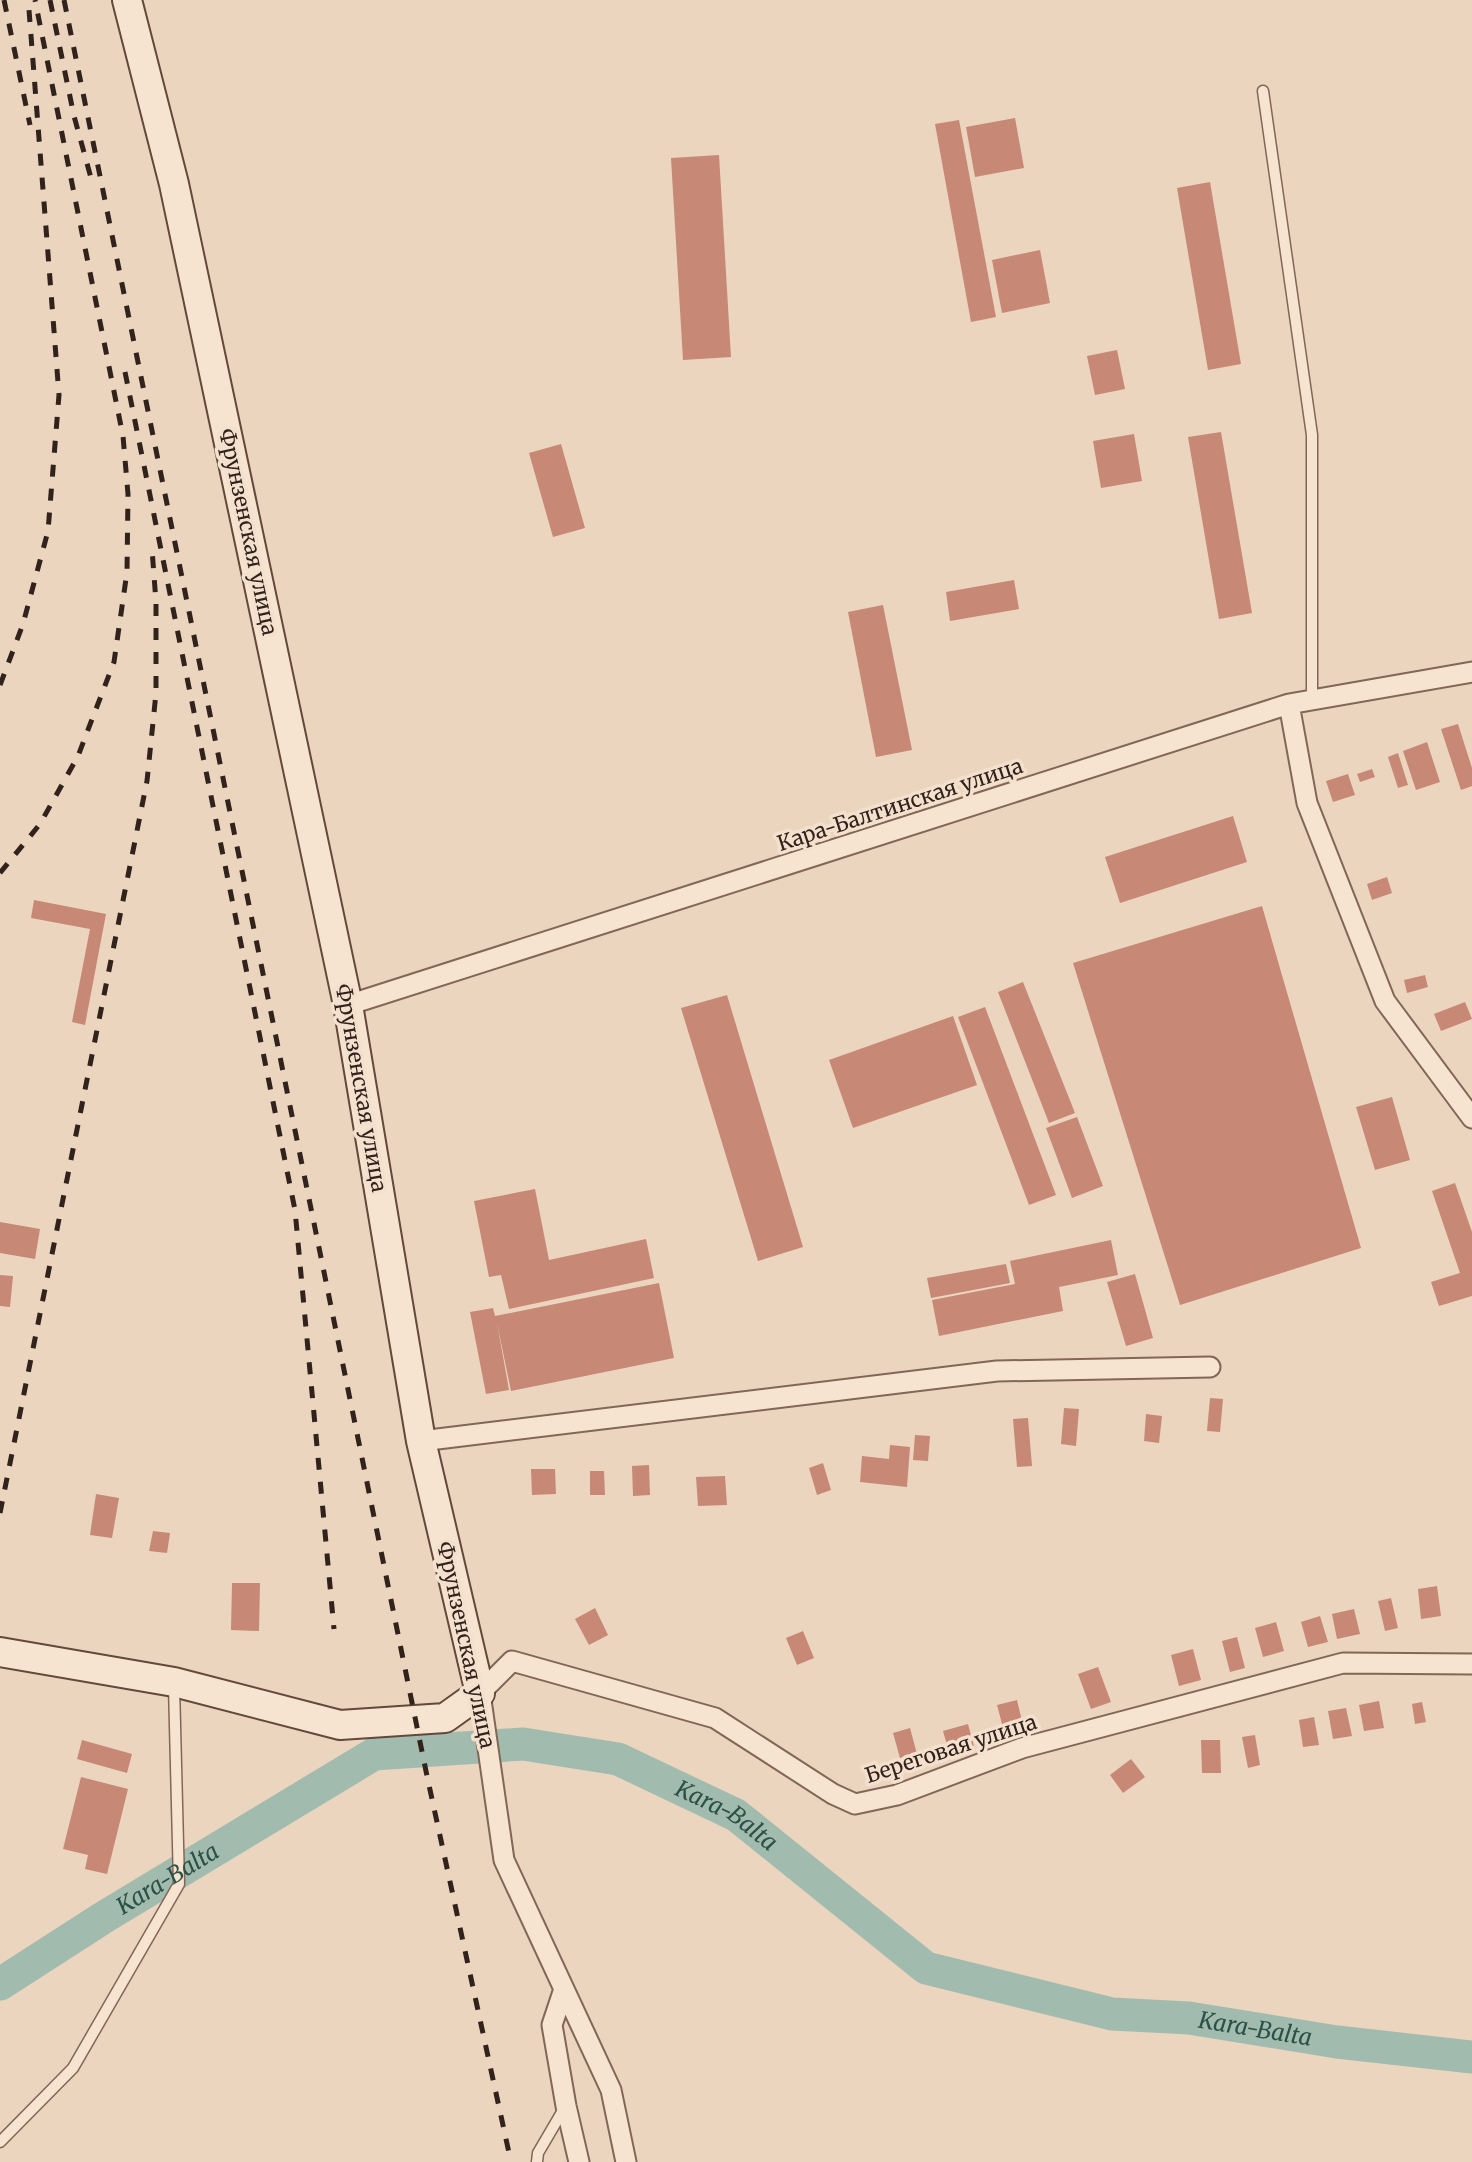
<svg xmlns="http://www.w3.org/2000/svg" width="1472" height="2162" viewBox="0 0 1472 2162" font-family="Merriweather,serif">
  <rect width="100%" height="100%" fill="#ebd5be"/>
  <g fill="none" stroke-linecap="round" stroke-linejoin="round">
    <path stroke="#a1bcaf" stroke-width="33" id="s1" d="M 0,1984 L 101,1919 L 374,1754 L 523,1744 L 618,1759 L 736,1815 L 926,1968 L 1112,2014 L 1189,2018 L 1337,2042 L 1472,2057"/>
  </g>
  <path fill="#c78876" d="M 1015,118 L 1024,168 L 975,177 L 966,127 Z
    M 959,120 L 996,317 L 971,322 L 935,124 Z
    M 719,155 L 731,357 L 683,360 L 671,158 Z
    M 1210,182 L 1241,364 L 1208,370 L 1177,188 Z
    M 1040,250 L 1050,303 L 1002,313 L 992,260 Z
    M 1117,350 L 1125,389 L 1095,395 L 1087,356 Z
    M 1221,432 L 1252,613 L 1219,619 L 1188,437 Z
    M 1134,434 L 1142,481 L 1101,488 L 1093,441 Z
    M 561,444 L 585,528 L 553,537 L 529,453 Z
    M 1014,580 L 1019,609 L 950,621 L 946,592 Z
    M 883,605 L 912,750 L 876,757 L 848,612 Z
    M 1458,724 L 1472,768 L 1472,786 L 1461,790 L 1441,729 Z
    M 1427,742 L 1440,782 L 1416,790 L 1403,751 Z
    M 1398,753 L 1408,785 L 1398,788 L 1388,757 Z
    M 1372,769 L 1375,777 L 1360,782 L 1357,774 Z
    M 1348,774 L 1355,795 L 1333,802 L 1326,781 Z
    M 1233,816 L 1247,862 L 1120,903 L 1105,857 Z
    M 1387,877 L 1392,893 L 1372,900 L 1367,884 Z
    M 34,900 L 106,914 L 85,1025 L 72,1022 L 90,929 L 31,918 Z
    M 1262,906 L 1361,1248 L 1180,1305 L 1073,963 Z
    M 1425,975 L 1428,987 L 1407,993 L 1404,980 Z
    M 1023,982 L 1075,1113 L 1049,1123 L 998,992 Z
    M 727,995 L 803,1247 L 758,1261 L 681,1008 Z
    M 1465,1002 L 1472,1019 L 1441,1031 L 1434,1014 Z
    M 985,1007 L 1056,1195 L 1029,1205 L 958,1017 Z
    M 953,1016 L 977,1085 L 853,1128 L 829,1060 Z
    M 1392,1097 L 1410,1160 L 1375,1170 L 1356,1107 Z
    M 1077,1117 L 1103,1186 L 1072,1198 L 1046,1128 Z
    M 1455,1183 L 1472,1232 L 1472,1296 L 1439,1306 L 1431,1282 L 1460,1273 L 1432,1191 Z
    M 535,1189 L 549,1260 L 646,1239 L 654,1278 L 509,1309 L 501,1275 L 489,1277 L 474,1201 Z
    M 0,1222 L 40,1229 L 35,1259 L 0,1253 Z
    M 1111,1240 L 1118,1275 L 1059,1287 L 1063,1311 L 939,1336 L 932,1300 L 1015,1284 L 1010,1261 Z
    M 1006,1264 L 1010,1283 L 931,1298 L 927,1278 Z
    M 1135,1274 L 1153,1338 L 1126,1346 L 1107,1282 Z
    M 0,1275 L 13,1276 L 10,1307 L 0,1306 Z
    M 659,1283 L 674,1358 L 511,1391 L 497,1323 L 509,1390 L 486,1394 L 470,1312 L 493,1308 L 495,1316 Z
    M 1210,1398 L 1223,1399 L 1220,1432 L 1207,1431 Z
    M 1064,1408 L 1079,1409 L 1076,1446 L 1061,1444 Z
    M 1146,1414 L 1162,1416 L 1159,1443 L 1144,1441 Z
    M 1028,1418 L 1032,1466 L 1017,1467 L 1013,1419 Z
    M 915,1435 L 930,1436 L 928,1461 L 913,1460 Z
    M 890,1445 L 910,1447 L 907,1487 L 860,1482 L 862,1456 L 889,1459 Z
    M 823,1463 L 831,1490 L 817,1495 L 809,1468 Z
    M 649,1465 L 650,1495 L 633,1496 L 632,1466 Z
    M 531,1469 L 555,1469 L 556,1494 L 532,1495 Z
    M 590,1471 L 604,1471 L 605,1495 L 590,1495 Z
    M 725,1476 L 727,1505 L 698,1506 L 696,1477 Z
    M 96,1494 L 119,1498 L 112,1538 L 90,1535 Z
    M 153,1531 L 170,1533 L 167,1553 L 149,1551 Z
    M 232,1583 L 260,1583 L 259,1631 L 231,1630 Z
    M 1437,1586 L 1441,1616 L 1421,1619 L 1418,1589 Z
    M 1391,1598 L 1398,1628 L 1385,1631 L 1378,1601 Z
    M 595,1608 L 608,1635 L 589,1645 L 575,1619 Z
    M 1354,1609 L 1360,1634 L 1337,1639 L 1332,1614 Z
    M 1320,1616 L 1328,1642 L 1308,1647 L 1301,1622 Z
    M 1276,1622 L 1284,1651 L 1263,1657 L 1255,1628 Z
    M 803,1631 L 814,1658 L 797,1665 L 786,1638 Z
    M 1237,1637 L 1245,1668 L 1230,1672 L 1222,1641 Z
    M 1193,1649 L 1201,1680 L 1179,1686 L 1171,1655 Z
    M 1098,1667 L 1111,1702 L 1091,1709 L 1078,1674 Z
    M 1017,1700 L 1025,1734 L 1006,1739 L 997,1705 Z
    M 1379,1701 L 1384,1728 L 1364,1731 L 1359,1705 Z
    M 1422,1702 L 1426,1722 L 1415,1724 L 1412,1704 Z
    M 1346,1708 L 1352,1736 L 1333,1739 L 1328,1711 Z
    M 1314,1717 L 1319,1745 L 1303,1747 L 1299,1720 Z
    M 968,1724 L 975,1750 L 950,1756 L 943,1731 Z
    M 910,1728 L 917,1754 L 900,1758 L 893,1733 Z
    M 1255,1735 L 1260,1765 L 1248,1768 L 1242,1737 Z
    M 82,1740 L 132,1754 L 127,1773 L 77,1759 Z
    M 1201,1740 L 1220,1740 L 1221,1773 L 1202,1773 Z
    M 1131,1759 L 1145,1777 L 1123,1793 L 1110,1775 Z
    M 81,1777 L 128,1789 L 107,1874 L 85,1869 L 88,1855 L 63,1849 Z"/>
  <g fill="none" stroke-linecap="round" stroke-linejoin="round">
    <defs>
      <path id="lane" d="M 1263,91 L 1312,435 L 1312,700
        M 0,2142 L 73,2068 L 179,1884 L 174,1686
        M 537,2162 L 538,2153 L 565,2107"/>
      <path id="street" d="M 1289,704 L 1307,803 L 1385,1001 L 1472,1118
        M 348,1005 L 1289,704 L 1472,672
        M 421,1441 L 997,1371 L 1210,1367
        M 564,1989 L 552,2025 L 566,2106 L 579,2162
        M 626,2162 L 611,2090 L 504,1860 L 480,1693 L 512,1661 L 715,1718 L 833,1794 L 855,1804 L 897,1795 L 1022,1748 L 1343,1663 L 1472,1664"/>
      <path id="secondary" d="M 0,1652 L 174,1682 L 340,1725 L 445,1718 L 480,1693 L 421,1441 L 348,1005 L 174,184 L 127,0"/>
    </defs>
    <use href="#lane" stroke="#826658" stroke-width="13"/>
    <use href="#street" stroke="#826658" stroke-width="23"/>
    <use href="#secondary" stroke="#63483b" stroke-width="32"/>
    <use href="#lane" stroke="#f6e4d0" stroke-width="10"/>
    <use href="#street" stroke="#f6e4d0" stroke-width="19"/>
    <use href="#secondary" stroke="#f6e4d0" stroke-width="28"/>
    <path stroke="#32221c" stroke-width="5" stroke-dasharray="12 12" stroke-linecap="butt" d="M 4,0 L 30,125
      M 50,0 L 74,116 L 91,178
      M 64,0 L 427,1776 L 511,2162
      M 125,372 L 295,1210 L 334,1629
      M 0,685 L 23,624 L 48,531 L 59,395 L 29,10
      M 0,873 L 40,824 L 78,756 L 114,662 L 127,572 L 128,494 L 123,436 L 35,0
      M 0,1513 L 147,781 L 156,693 L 156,602 L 152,549"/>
  </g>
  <g text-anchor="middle" stroke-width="7" stroke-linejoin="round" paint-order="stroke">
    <g font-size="21" fill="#32221c" stroke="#f3e0cd">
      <text transform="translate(248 532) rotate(78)" y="7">Фрунзенская улица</text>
      <text transform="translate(900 805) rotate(-18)" y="7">Кара-Балтинская улица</text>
      <text transform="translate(361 1088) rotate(80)" y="7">Фрунзенская улица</text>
      <text transform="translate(466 1645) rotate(78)" y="7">Фрунзенская улица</text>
      <text transform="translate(951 1749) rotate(-18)" y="7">Береговая улица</text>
    </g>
    <g font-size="23" font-style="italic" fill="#2c5147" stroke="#f3e0cd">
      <text dy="8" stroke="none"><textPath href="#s1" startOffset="807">Kara-Balta</textPath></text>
      <text dy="8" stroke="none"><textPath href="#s1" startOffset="198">Kara-Balta</textPath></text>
      <text dy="8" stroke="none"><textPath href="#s1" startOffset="1395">Kara-Balta</textPath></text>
    </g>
  </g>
</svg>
